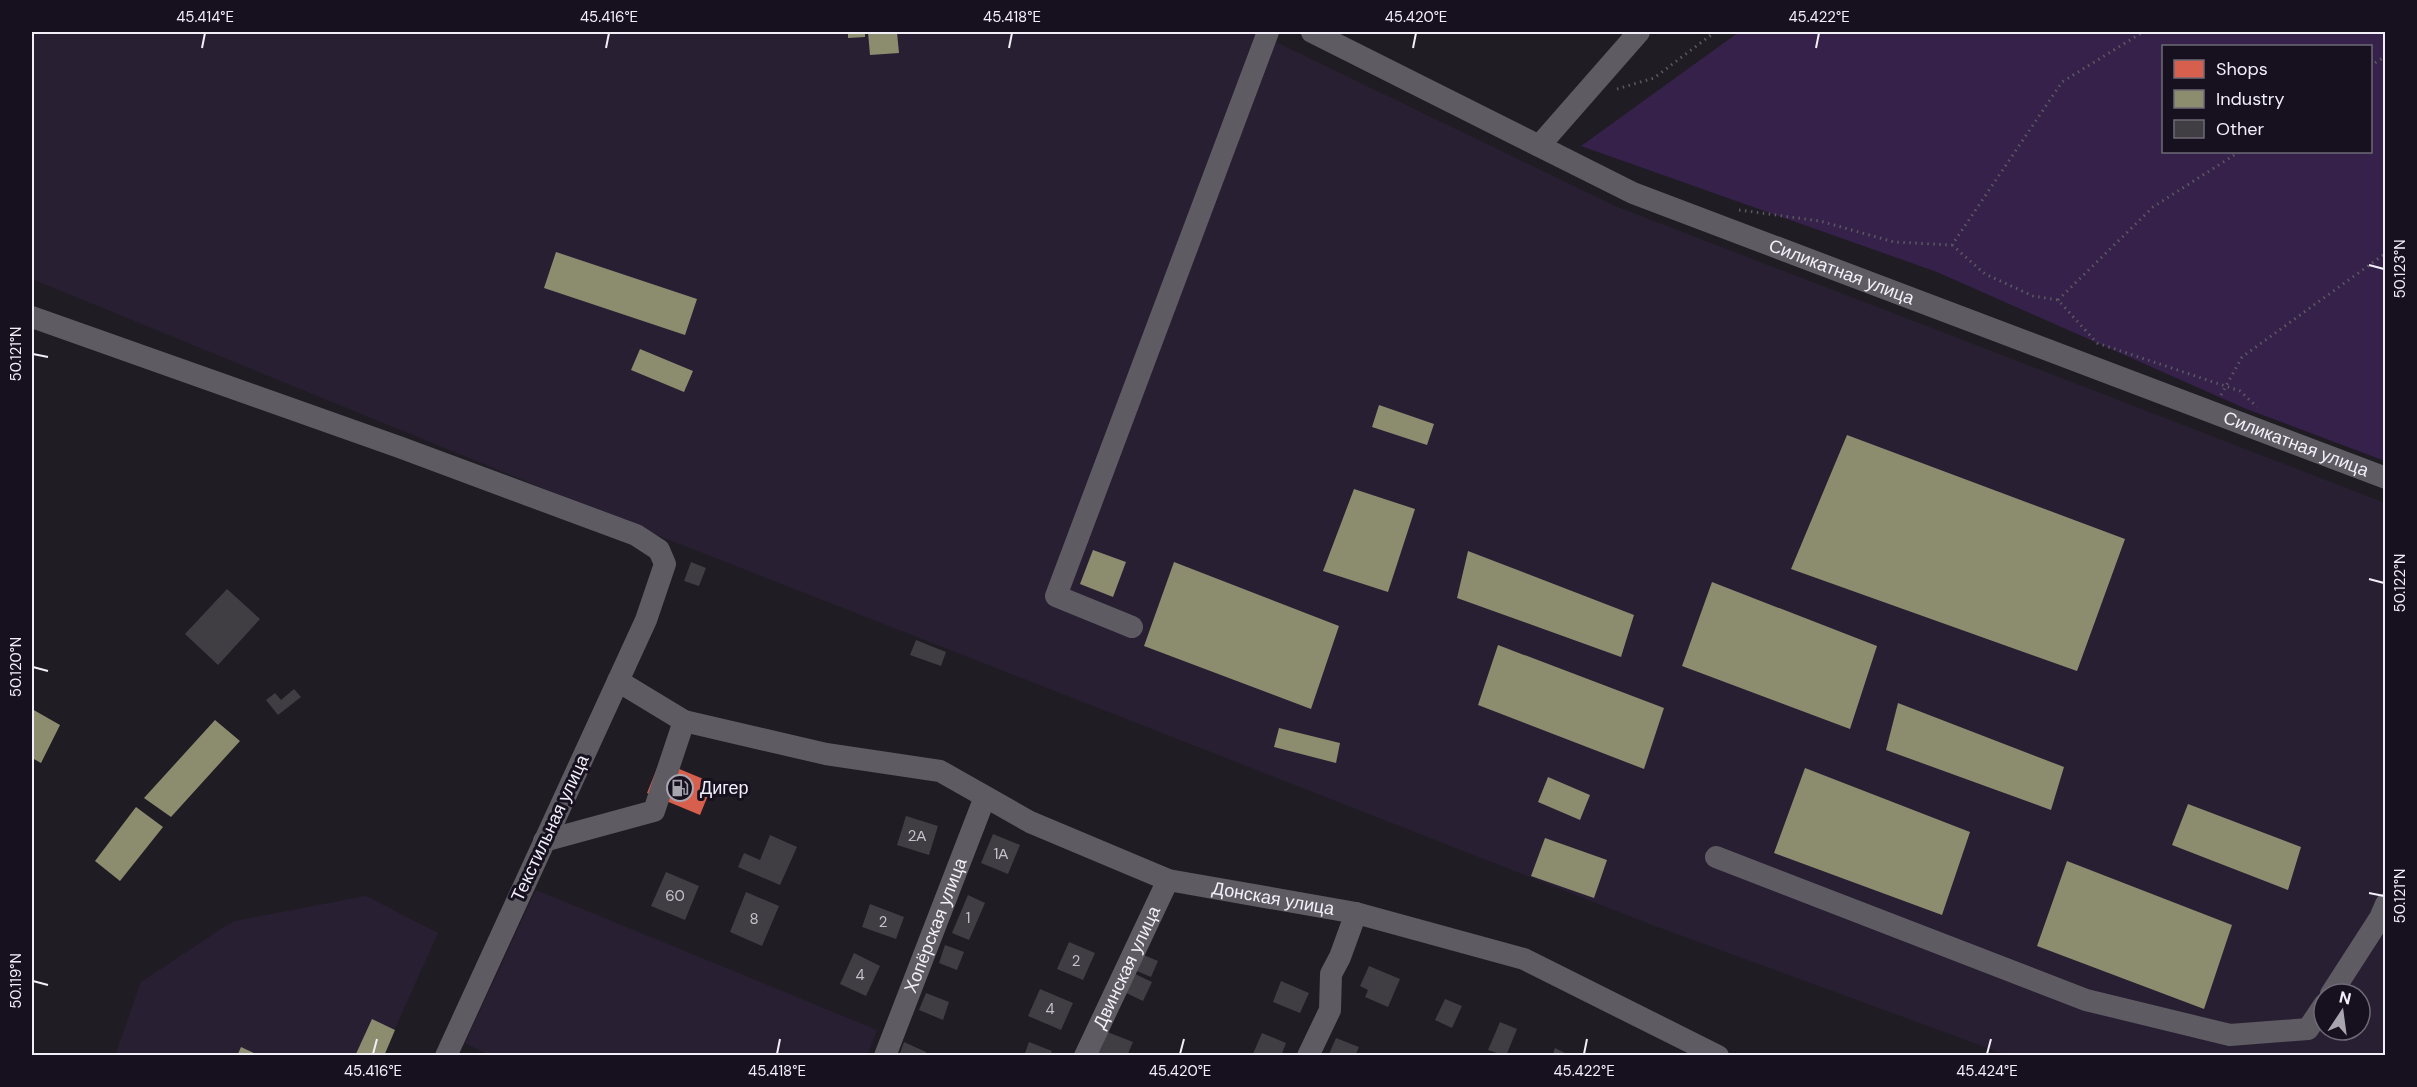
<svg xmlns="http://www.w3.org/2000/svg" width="2417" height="1087" viewBox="0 0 2417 1087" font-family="'DM Sans',sans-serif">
  <rect width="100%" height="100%" fill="#201c24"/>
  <path fill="#281f33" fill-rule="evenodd" d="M 32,32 L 1255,32 L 1615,206 L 2385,503 L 2385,1055 L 2007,1055 L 1655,926 L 667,539 L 32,279 ZM 2324,994 L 2360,994 L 2360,1030 L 2324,1030 Z
    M 536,890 L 877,1030 L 867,1055 L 491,1056 L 465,1043 Z
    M 366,896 L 438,933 L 383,1055 L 115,1056 L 141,982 L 224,927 L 235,921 Z"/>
  <path fill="#35214a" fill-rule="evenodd" d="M 1739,32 L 2385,32 L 2385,461 L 2244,408 L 1937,272 L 1581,146 ZM 2164,46 L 2370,46 L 2370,152 L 2164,152 Z"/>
  <path fill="#d6604d" d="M 660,761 L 713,783 L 700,815 L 647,793 Z"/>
  <path fill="#8c8c6e" d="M 848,32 L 865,32 L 865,37 L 848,38 Z
    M 868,32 L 897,32 L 899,53 L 870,55 Z
    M 556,252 L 697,299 L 685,335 L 544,288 Z
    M 640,349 L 693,371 L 684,392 L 631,370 Z
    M 1379,405 L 1434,424 L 1427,445 L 1372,427 Z
    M 1847,435 L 2125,539 L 2077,671 L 1791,569 Z
    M 1354,489 L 1415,509 L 1388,592 L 1323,571 Z
    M 1093,550 L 1126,562 L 1113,597 L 1080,584 Z
    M 1468,551 L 1634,615 L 1621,657 L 1457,598 Z
    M 1174,562 L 1339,626 L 1311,709 L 1144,646 Z
    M 1712,582 L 1877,646 L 1850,729 L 1682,666 Z
    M 1498,645 L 1664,708 L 1644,769 L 1478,705 Z
    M 1898,703 L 2064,767 L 2051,810 L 1886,750 Z
    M 32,709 L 60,725 L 41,763 L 32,758 Z
    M 215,720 L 240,741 L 171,817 L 144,798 Z
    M 1279,728 L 1340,743 L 1336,763 L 1274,747 Z
    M 1805,768 L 1970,832 L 1942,915 L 1774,853 Z
    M 1548,777 L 1590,795 L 1580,820 L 1538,802 Z
    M 2188,804 L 2301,847 L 2288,890 L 2172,845 Z
    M 136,807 L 163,827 L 120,881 L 95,861 Z
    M 1545,838 L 1607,860 L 1594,898 L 1531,876 Z
    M 2067,861 L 2232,925 L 2204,1009 L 2037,946 Z
    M 372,1019 L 395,1030 L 384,1056 L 355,1056 Z
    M 241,1047 L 260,1056 L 237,1056 Z"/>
  <path fill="#403d43" d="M 691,562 L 706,568 L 699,586 L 684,581 Z
    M 227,589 L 260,619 L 218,665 L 185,634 Z
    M 916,640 L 946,652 L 941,666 L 910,655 Z
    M 294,689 L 301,697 L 278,715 L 266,700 L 275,693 L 281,700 Z
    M 906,816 L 938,826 L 929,855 L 897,845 Z
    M 993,834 L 1020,845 L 1008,874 L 981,863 Z
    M 770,835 L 797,847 L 780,885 L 738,867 L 744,853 L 760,860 Z
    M 666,872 L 699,886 L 685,920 L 651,906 Z
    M 746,892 L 779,906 L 762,946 L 730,932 Z
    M 968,895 L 985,903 L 969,940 L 952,933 Z
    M 870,904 L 904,917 L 896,939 L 862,927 Z
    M 1069,942 L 1095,953 L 1083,980 L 1057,969 Z
    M 945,945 L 964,952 L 957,970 L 939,963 Z
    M 854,953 L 880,966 L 866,996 L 840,984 Z
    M 1139,953 L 1158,961 L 1151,977 L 1132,969 Z
    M 1369,966 L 1400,979 L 1388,1007 L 1365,997 L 1368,990 L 1360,986 Z
    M 1131,972 L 1152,982 L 1143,1001 L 1122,991 Z
    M 1281,981 L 1309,993 L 1300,1013 L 1273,1002 Z
    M 1040,989 L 1073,1003 L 1061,1030 L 1028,1016 Z
    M 926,993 L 949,1002 L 943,1020 L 919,1010 Z
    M 1445,999 L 1462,1006 L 1452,1028 L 1435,1020 Z
    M 1500,1022 L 1517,1029 L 1506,1056 L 1488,1050 Z
    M 1105,1031 L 1133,1042 L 1127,1056 L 1095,1056 Z
    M 1262,1033 L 1286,1043 L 1281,1056 L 1252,1056 Z
    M 1336,1038 L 1359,1047 L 1355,1056 L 1329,1054 Z
    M 904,1042 L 926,1052 L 925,1056 L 899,1056 Z
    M 1029,1042 L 1052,1051 L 1050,1056 L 1024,1056 Z
    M 1555,1048 L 1571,1056 L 1552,1056 Z"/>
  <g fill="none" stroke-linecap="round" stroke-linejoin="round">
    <path stroke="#5c5860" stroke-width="3" stroke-dasharray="1.5 4.5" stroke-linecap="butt" d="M 2370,66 L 2386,56
      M 1617,89 L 1654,78 L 1715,32
      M 1739,210 L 1820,221 L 1894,242 L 1952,245 L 2062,82 L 2143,32
      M 1952,245 L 1985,274 L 2033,296 L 2058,300 L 2097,343 L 2240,391 L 2257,407
      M 2058,300 L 2153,207 L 2239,152
      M 2221,395 L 2242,357 L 2386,253"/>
    <g stroke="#5e5b63" stroke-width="22">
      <path id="s1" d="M 1312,32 L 1633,193 L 2386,478"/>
      <path d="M 1539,146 L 1639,32"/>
      <path d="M 32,317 L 399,447 L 636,535 L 659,550 L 665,564 L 646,620 L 446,1056"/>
      <path d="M 1132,627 L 1056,596 L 1268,32"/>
      <path id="s2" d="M 684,721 L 826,754 L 940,771 L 1030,822 L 1168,880 L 1356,913 L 1524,959 L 1718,1056"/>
      <path d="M 544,841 L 654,811 L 684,721 L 618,681"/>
      <path d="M 1716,857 L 2086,1000 L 2230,1035 L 2308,1029 L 2324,1005"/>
      <path d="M 2331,994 L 2380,918 L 2386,904"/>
      <path id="s3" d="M 885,1056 L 985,797"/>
      <path id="s4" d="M 1085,1056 L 1168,880"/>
      <path d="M 1308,1056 L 1330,1010 L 1331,974 L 1340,957 L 1356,913"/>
    </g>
  </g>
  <path fill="none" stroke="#f3eff9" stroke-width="2" d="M 202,48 L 205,33M 606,48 L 609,33M 1009,48 L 1012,33M 1413,48 L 1416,33M 1816,48 L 1819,33M 2369,265 L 2384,269M 33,354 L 48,357M 2369,579 L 2384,583M 33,667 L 48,671M 2369,893 L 2384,896M 33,981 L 48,985M 373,1054 L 377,1039M 777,1054 L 780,1039M 1180,1054 L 1184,1039M 1584,1054 L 1587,1039M 1987,1054 L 1991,1039"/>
  <defs>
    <symbol id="fuel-ring" viewBox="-11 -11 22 22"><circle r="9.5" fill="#16101f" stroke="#a9a5ae" stroke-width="1.5"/><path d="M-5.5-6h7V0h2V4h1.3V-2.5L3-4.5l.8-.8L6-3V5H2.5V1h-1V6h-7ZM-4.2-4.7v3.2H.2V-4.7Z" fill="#a9a5ae"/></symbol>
  </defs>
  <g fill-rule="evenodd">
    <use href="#fuel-ring" x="665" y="773" width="30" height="30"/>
  </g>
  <g text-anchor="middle" stroke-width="6" stroke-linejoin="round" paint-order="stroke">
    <g font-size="15" fill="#c6c2cc">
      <text x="917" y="841">2А</text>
      <text x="1001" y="859">1А</text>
      <text x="675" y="901">60</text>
      <text x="968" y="923">1</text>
      <text x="754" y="924">8</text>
      <text x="883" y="927">2</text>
      <text x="1076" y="966">2</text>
      <text x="860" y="980">4</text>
      <text x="1050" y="1014">4</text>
    </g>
    <g font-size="18" fill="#f3eff9" stroke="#16101f">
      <text dy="6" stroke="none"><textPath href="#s1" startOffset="582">Силикатная улица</textPath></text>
      <text dy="6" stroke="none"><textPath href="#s1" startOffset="1068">Силикатная улица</textPath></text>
      <text transform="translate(550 828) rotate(-65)" y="6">Текстильная улица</text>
      <text dy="6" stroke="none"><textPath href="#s2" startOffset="621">Донская улица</textPath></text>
      <text dy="6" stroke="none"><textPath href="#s3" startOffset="140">Хопёрская улица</textPath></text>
      <text dy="6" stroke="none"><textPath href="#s4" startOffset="98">Двинская улица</textPath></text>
    </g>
    <g font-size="18" fill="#f3eff9" stroke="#16101f" text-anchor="start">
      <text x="700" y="794">Дигер</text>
    </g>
  </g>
  <rect width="2417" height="1087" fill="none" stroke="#16101f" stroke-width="66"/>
  <rect x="2162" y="45" width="210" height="108" fill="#16101f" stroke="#6e6976" stroke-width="1.5"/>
  <rect x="2174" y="60" width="30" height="18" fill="#d6604d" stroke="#6e6976" stroke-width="1.5"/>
  <text x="2216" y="75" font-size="18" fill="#f3eff9">Shops</text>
  <rect x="2174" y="90" width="30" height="18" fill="#8c8c6e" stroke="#6e6976" stroke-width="1.5"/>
  <text x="2216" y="105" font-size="18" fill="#f3eff9">Industry</text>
  <rect x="2174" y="120" width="30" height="18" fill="#403d43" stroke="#6e6976" stroke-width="1.5"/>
  <text x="2216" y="135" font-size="18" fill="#f3eff9">Other</text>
  <g transform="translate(2342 1012) rotate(13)"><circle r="28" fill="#16101f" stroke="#6e6976" stroke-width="1.5"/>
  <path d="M0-4.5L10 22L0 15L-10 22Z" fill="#a9a5ae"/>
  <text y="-9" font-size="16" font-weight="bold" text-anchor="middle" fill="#f3eff9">N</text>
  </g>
  <rect x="33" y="33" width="2351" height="1021" fill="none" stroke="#f3eff9" stroke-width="2"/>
  <g font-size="15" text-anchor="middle" fill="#f3eff9">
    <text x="205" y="22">45.414°E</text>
    <text x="609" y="22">45.416°E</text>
    <text x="1012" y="22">45.418°E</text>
    <text x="1416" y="22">45.420°E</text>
    <text x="1819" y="22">45.422°E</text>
    <text transform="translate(2400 269) rotate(-90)" y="5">50.123°N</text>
    <text transform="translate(16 354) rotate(-90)" y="5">50.121°N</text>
    <text transform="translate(2400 583) rotate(-90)" y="5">50.122°N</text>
    <text transform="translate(16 667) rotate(-90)" y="5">50.120°N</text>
    <text transform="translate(2400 896) rotate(-90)" y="5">50.121°N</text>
    <text transform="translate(16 981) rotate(-90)" y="5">50.119°N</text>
    <text x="373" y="1076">45.416°E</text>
    <text x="777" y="1076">45.418°E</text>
    <text x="1180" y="1076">45.420°E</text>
    <text x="1584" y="1076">45.422°E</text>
    <text x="1987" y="1076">45.424°E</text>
  </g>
</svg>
